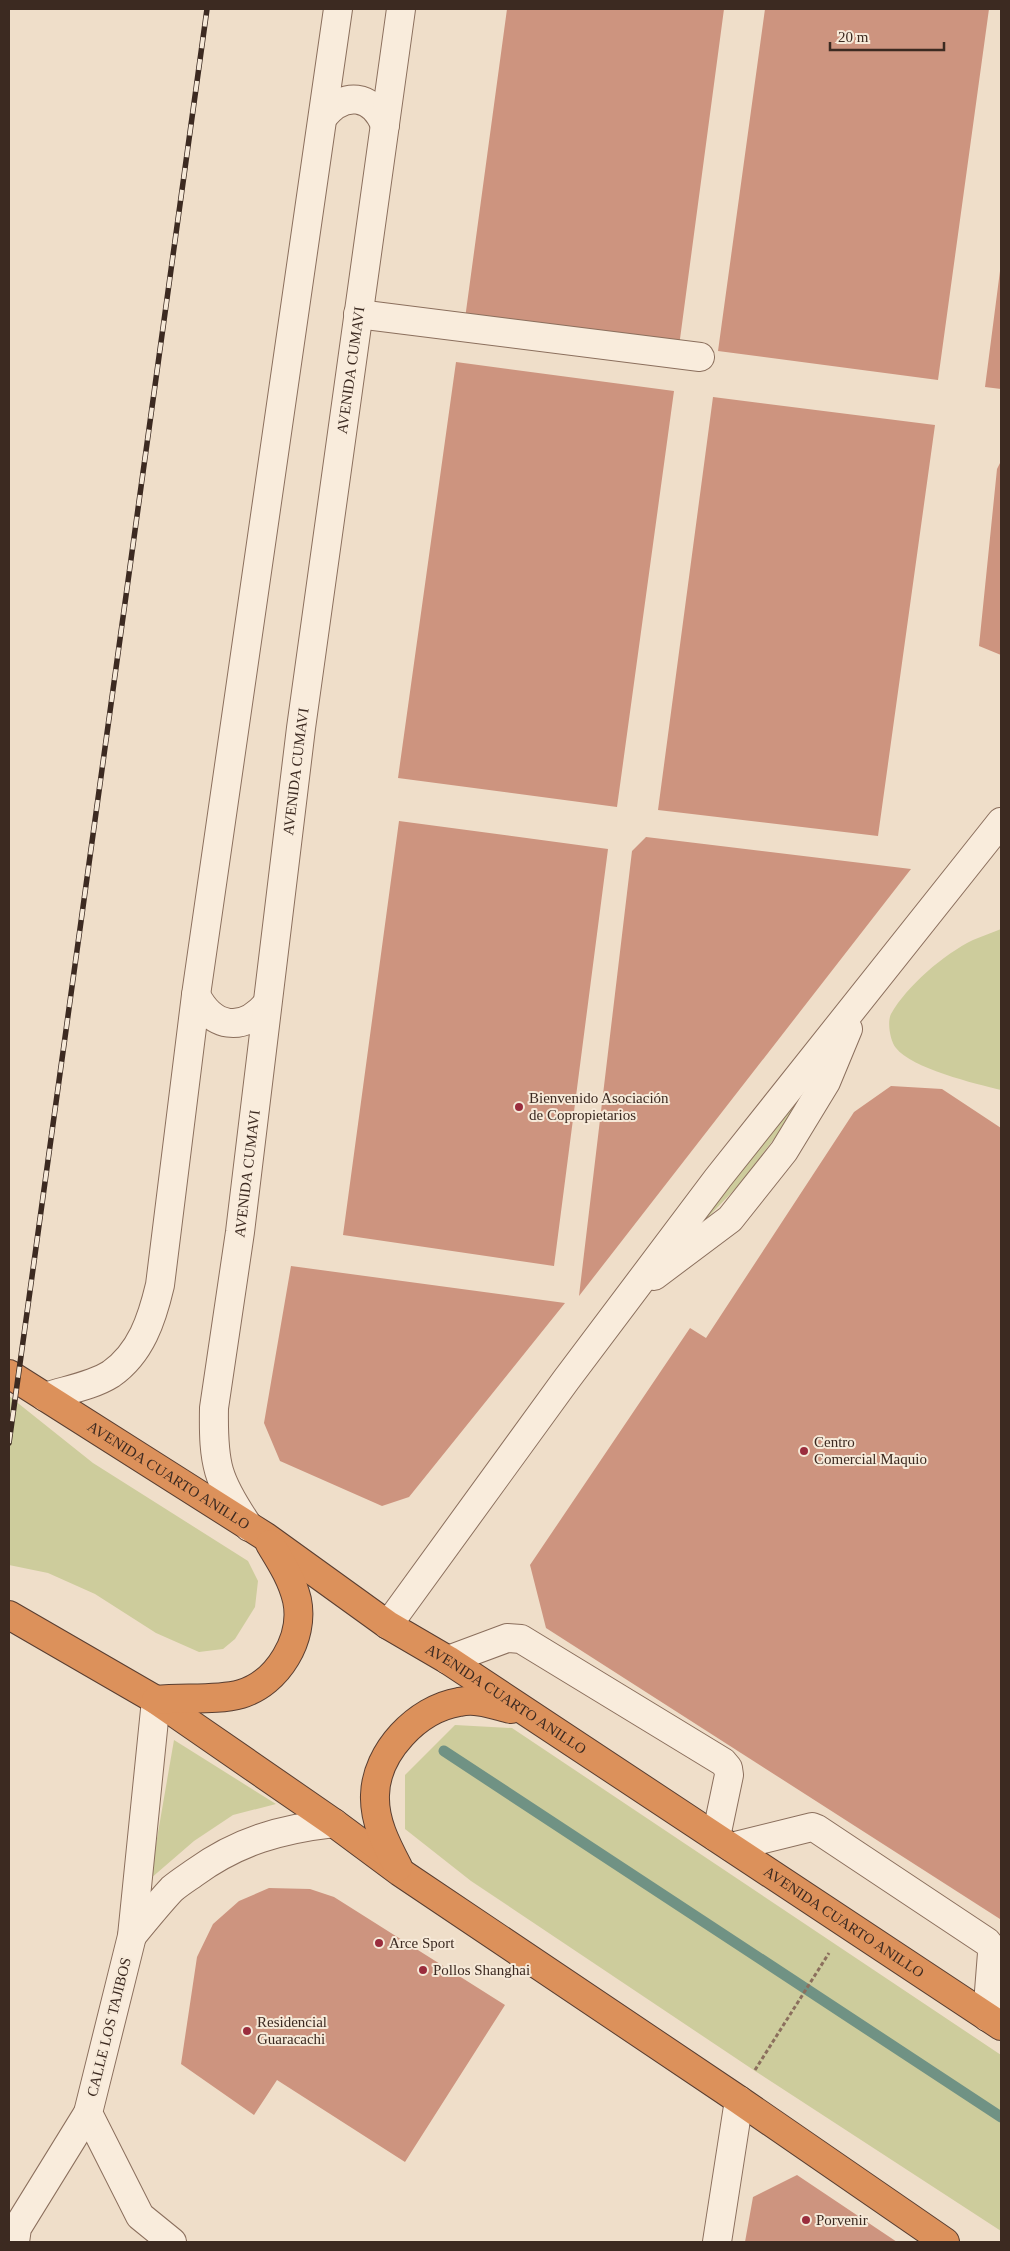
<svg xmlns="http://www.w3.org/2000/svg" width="1010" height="2251" viewBox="0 0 1010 2251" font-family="'Times New Roman',serif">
  <rect width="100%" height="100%" fill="#efdec9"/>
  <path fill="#cdcc9c" d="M 1001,929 L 1001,1090 C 976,1084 911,1068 896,1048 C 890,1041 887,1022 891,1014 C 907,986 944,954 973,940 C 982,936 992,933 1001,929 Z
    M 811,1080 L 777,1135 L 737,1187 L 689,1237 Z
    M 9,1396 L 93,1463 L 248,1561 L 258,1581 L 255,1607 L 235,1639 L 223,1649 L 199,1652 L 156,1633 L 95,1594 L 48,1573 L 9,1565 Z
    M 455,1725 L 512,1728 L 1001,2055 L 1001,2231 L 755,2071 L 471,1881 L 405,1829 L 405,1775 Z
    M 174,1740 L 276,1804 L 233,1815 L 194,1841 L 150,1879 Z"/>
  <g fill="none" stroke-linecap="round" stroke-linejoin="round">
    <path stroke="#709284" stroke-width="11" d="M 444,1751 L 1001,2117"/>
  </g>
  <path fill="#cd947f" d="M 507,9 L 724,9 L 678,354 L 464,326 Z
    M 765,9 L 989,9 L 938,380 L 718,351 Z
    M 1000,271 L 1001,271 L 1001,389 L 985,387 Z
    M 456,362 L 674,391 L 617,807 L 398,778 Z
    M 713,397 L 935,425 L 878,836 L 658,810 Z
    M 1001,461 L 1001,655 L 979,646 L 997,469 Z
    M 399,821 L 608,849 L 554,1266 L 343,1235 Z
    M 646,837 L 911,869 L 579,1296 L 632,851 Z
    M 891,1086 L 942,1089 L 1001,1128 L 1000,1919 L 546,1628 L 530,1565 L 690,1328 L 706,1338 L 854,1112 Z
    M 291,1266 L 565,1303 L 409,1497 L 382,1506 L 280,1461 L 264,1423 Z
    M 269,1888 L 310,1889 L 334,1897 L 505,2005 L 405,2162 L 277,2080 L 254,2115 L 181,2064 L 197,1957 L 213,1924 L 239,1901 Z
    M 797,2175 L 897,2242 L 745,2242 L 753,2197 Z"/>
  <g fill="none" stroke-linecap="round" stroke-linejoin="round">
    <defs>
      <g id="minor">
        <path d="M 323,117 C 344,91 372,94 385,125"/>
        <path d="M 358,314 L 700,357"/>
        <path d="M 196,995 C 213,1028 242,1033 267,1004"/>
        <path d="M 654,1276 L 730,1219 L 784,1151 L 826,1082 L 848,1029"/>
        <path d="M 45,1397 C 66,1390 92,1386 111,1374 C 141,1353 152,1319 160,1285 L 196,995 L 338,9"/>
        <path id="s1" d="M 249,1527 C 217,1480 213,1465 214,1408 L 240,1232 L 301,728 L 401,9"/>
        <path d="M 388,1625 L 566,1380 L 718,1178 L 1001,822"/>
        <path d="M 448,1660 L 507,1638 L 521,1639 L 723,1762 L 728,1768 L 729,1775 L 716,1837"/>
        <path d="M 156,1700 L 132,1936 L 88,2113 L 140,2216 L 172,2242"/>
        <path d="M 731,1847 L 812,1827 L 817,1829 L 987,1942 L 991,1947 L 992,1953 L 987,2017"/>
        <path d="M 132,1936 C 145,1920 158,1904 172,1889 C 179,1883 187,1878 194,1873 C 238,1841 281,1829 334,1823"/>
        <path d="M 15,2242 L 17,2228 L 88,2113"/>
        <path d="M 717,2242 L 739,2100"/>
      </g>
      <g id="highway">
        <path id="s2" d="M 9,1374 L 266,1537 L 388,1625 L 448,1660 L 1001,2026"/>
        <path d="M 9,1615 L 156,1700 L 334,1823 L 400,1872 L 739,2100 L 945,2242"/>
        <path d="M 156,1700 C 183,1697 216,1701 241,1694 C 278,1683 305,1638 297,1600 C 292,1579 281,1562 270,1544"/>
        <path d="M 398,1867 C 386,1844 374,1821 375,1795 C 376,1752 417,1709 459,1702 C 477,1698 494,1705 511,1709"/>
      </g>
    </defs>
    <use href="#minor" stroke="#8b6f5d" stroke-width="30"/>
    <use href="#highway" stroke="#593e31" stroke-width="30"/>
    <path stroke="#8b6f5d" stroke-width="3" stroke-dasharray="4 2.5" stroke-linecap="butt" d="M 755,2070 L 829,1953"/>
    <use href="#minor" stroke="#f9ecdc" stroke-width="28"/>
    <use href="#highway" stroke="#dc915b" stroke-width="28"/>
    <defs>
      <path id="rail" d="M 9,1443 L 207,9"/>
    </defs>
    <use href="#rail" stroke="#3c2a21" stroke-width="5.5"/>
    <use href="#rail" stroke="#f6e9d8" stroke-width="4" stroke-dasharray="11" stroke-linecap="butt"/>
  </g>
  <g fill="#9a2d3d" stroke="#f6e9d8" stroke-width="2">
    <circle cx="519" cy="1107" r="5"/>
    <circle cx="804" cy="1451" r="5"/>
    <circle cx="379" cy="1943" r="5"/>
    <circle cx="423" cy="1970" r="5"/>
    <circle cx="247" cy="2031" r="5"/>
    <circle cx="806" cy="2220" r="5"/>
  </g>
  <g text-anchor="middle" stroke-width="4" stroke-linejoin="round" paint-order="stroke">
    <g font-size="15" fill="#3c2a21" stroke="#f6e9d8">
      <text dy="5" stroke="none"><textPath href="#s1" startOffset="1174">AVENIDA CUMAVI</textPath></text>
      <text dy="5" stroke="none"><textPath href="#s1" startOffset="769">AVENIDA CUMAVI</textPath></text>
      <text dy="5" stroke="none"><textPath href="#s1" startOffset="364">AVENIDA CUMAVI</textPath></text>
      <text dy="5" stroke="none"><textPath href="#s2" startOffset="189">AVENIDA CUARTO ANILLO</textPath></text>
      <text dy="5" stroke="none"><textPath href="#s2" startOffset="594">AVENIDA CUARTO ANILLO</textPath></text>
      <text dy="5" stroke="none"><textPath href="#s2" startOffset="999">AVENIDA CUARTO ANILLO</textPath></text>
      <text transform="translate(109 2027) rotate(-76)" y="5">CALLE LOS TAJIBOS</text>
    </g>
    <g font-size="15" fill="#3c2a21" stroke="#f6e9d8" text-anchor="start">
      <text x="529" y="1103">Bienvenido Asociación<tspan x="529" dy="17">de Copropietarios</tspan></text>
      <text x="814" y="1447">Centro<tspan x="814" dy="17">Comercial Maquio</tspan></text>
      <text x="389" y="1948">Arce Sport</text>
      <text x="433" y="1975">Pollos Shanghai</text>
      <text x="257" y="2027">Residencial<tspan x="257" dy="17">Guaracachi</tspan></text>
      <text x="816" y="2225">Porvenir</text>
    </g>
  </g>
  <rect width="1010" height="2251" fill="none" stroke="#3c2a21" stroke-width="20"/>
  <path d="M830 42v8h114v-8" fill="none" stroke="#3c2a21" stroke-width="2.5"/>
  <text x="838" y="42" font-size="15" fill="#3c2a21" stroke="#f6e9d8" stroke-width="4" paint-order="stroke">20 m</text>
</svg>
